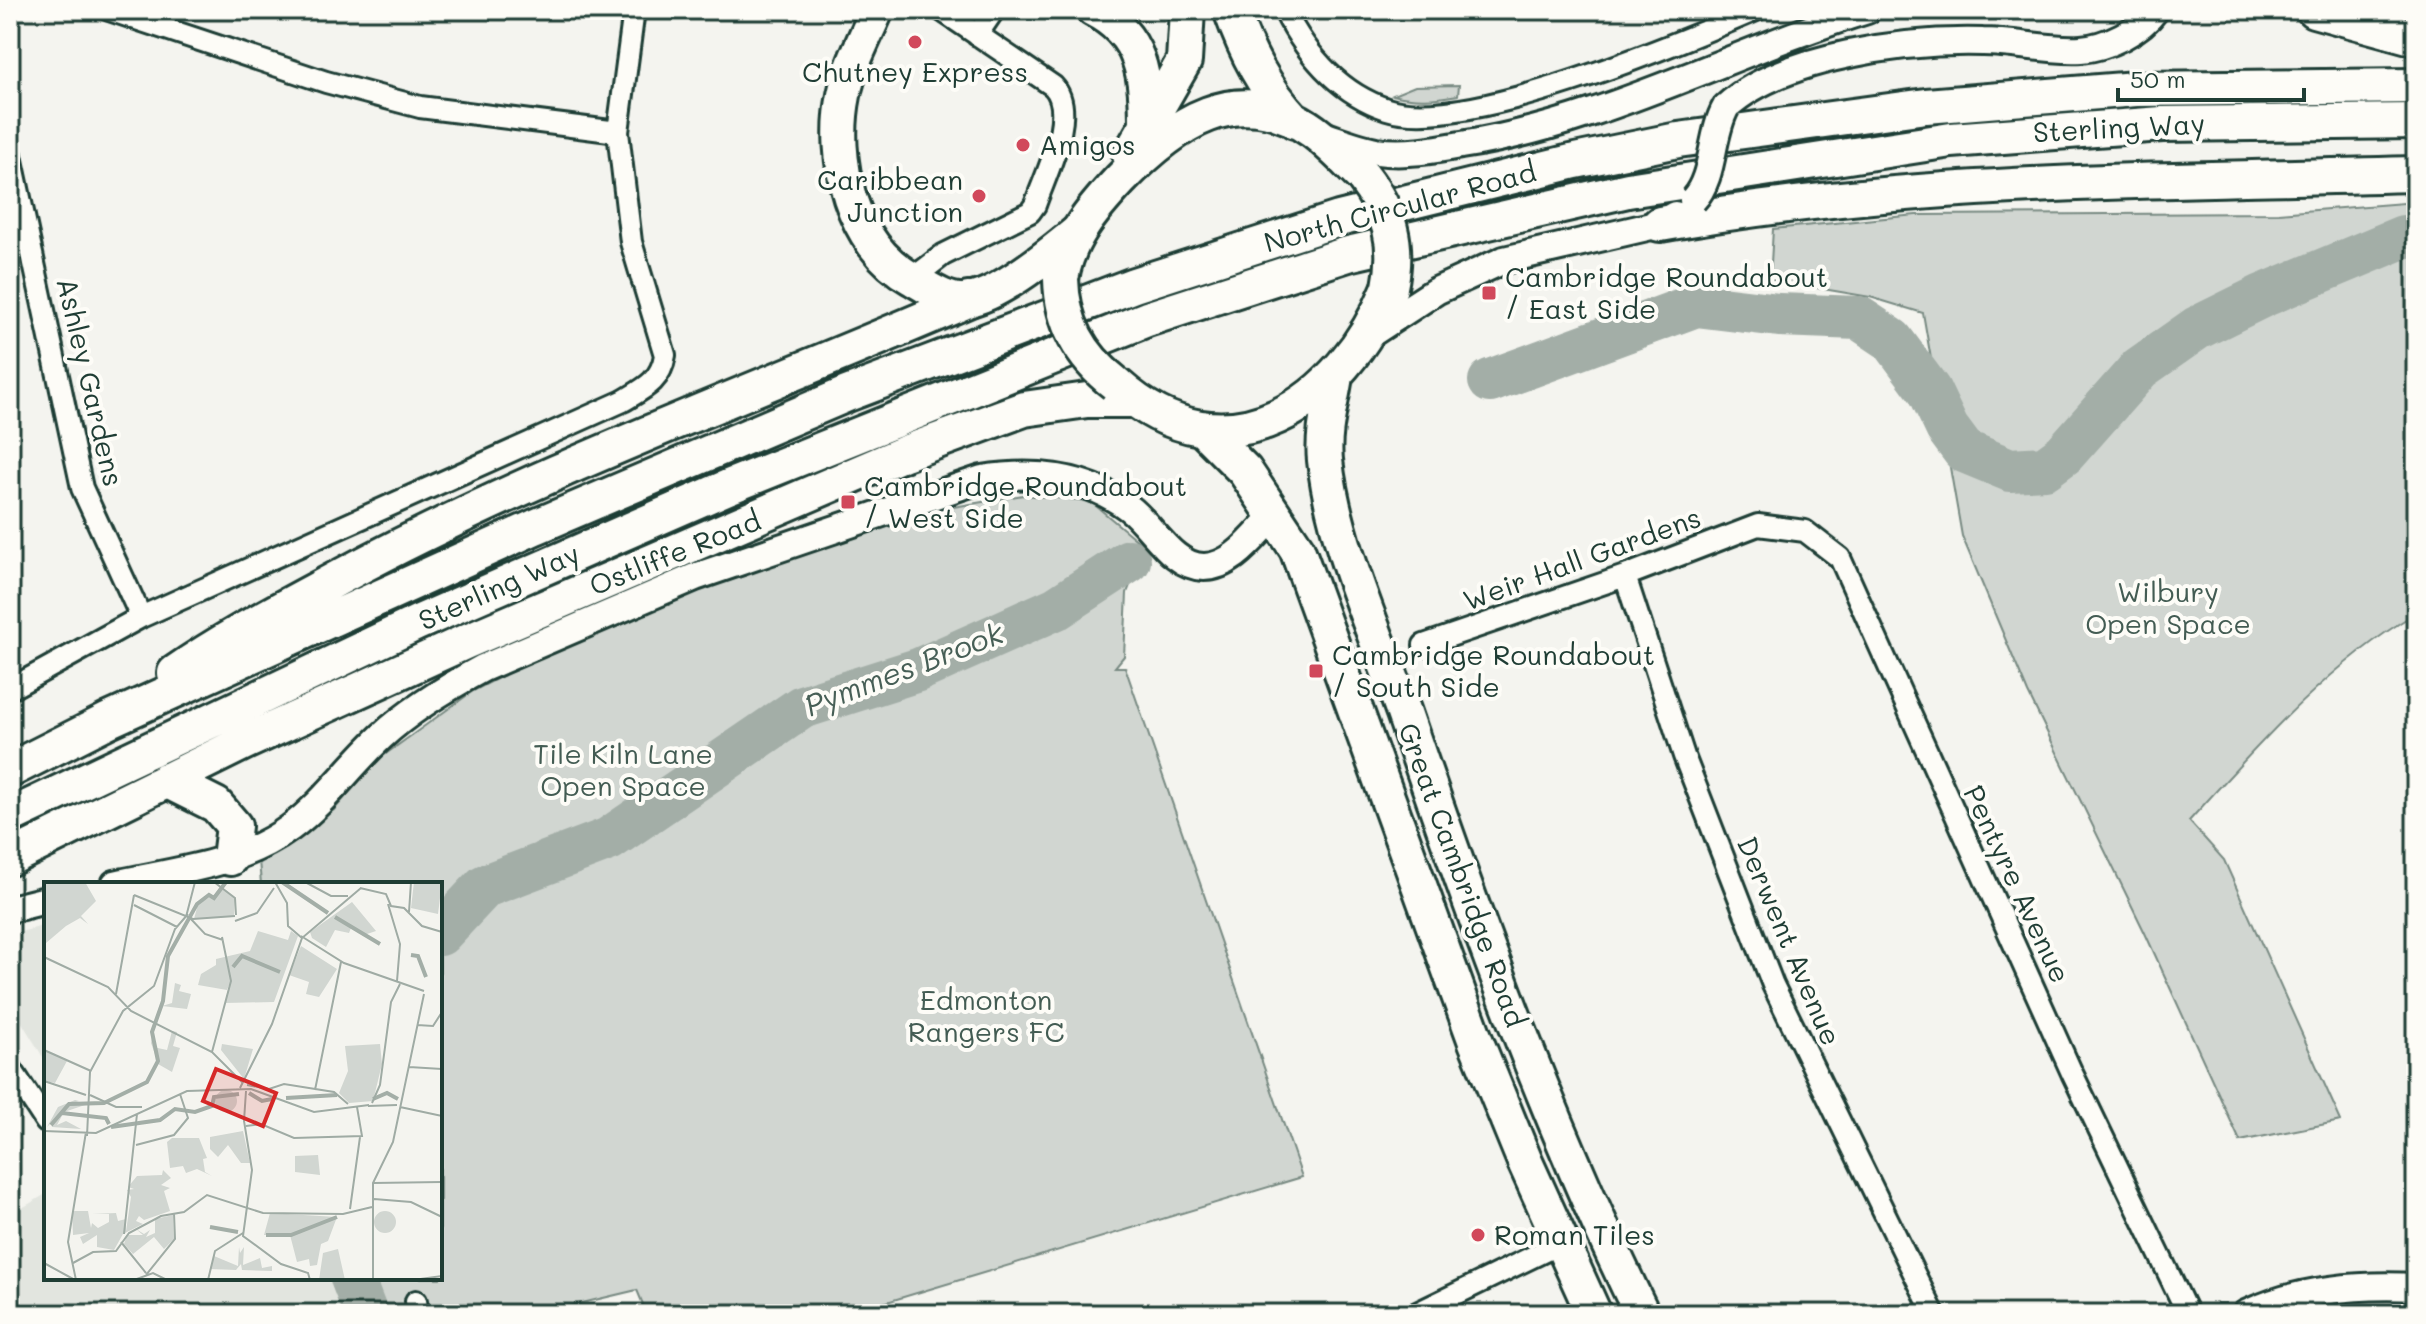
<svg xmlns="http://www.w3.org/2000/svg" width="2426" height="1324" viewBox="0 0 2426 1324" font-family="Mali,sans-serif">
  <rect width="100%" height="100%" fill="#f4f4ef"/>
  <filter id="ink" filterUnits="userSpaceOnUse"><feTurbulence type="fractalNoise" baseFrequency=".0125" numOctaves="2"/><feDisplacementMap in="SourceGraphic" scale="16" xChannelSelector="R" yChannelSelector="G"/><feConvolveMatrix kernelMatrix="1 2 1 2 8 2 1 2 1" color-interpolation-filters="sRGB"/></filter>
  <g filter="url(#ink)">
    <path fill="#e2e5df" d="M 46,925 L 46,1062 L 10,1003 L 10,935 Z
      M 46,1194 L 46,1278 L 339,1278 L 353,1314 L 10,1314 L 10,1215 Z"/>
    <path fill="#d1d6d1" stroke="#788a82" stroke-width="2" d="M 1459,85 L 1458,95 C 1435,99 1416,101 1393,95 L 1415,86 Z
      M 2416,202 L 2416,613 C 2328,665 2257,746 2189,821 L 2224,860 L 2341,1121 L 2240,1141 L 2145,933 L 2028,693 L 1962,536 L 1923,313 L 1870,297 L 1770,280 L 1773,229 L 1916,215 L 2278,213 Z
      M 1023,495 L 1090,501 L 1145,547 L 1127,593 L 1124,656 L 1115,667 L 1125,667 L 1302,1177 L 847,1314 L 647,1314 L 637,1290 L 536,1314 L 353,1314 L 339,1278 L 440,1278 L 440,884 L 261,884 L 259,860 L 334,810 L 376,761 L 473,691 L 563,645 L 680,596 L 822,545 L 930,511 Z"/>
    <g fill="none" stroke-linecap="round" stroke-linejoin="round">
      <path stroke="#a3aea7" stroke-width="44" d="M 1490,381 L 1696,305 L 1779,315 L 1859,318 L 1892,340 L 1929,390 L 1947,428 L 1964,451 L 2010,470 L 2045,468 L 2064,454 L 2140,368 L 2197,328 L 2262,296 L 2403,237
        M 440,934 L 485,886 L 609,839 L 802,707 L 918,670 L 999,634 L 1057,608 L 1129,561
        M 352,1278 L 366,1314"/>
      <defs>
        <path id="minor" d="M 109,10 L 326,82 L 420,107 L 618,132
          M 1284,10 C 1306,54 1339,93 1387,109 C 1464,134 1679,43 1756,10
          M 977,35 L 994,10
          M 10,151 L 82,488 L 141,617
          M 912,279 L 943,255 L 1030,212 L 1035,205 C 1046,173 1078,112 1053,86 L 941,10
          M 1625,576 L 1684,756 L 1773,985 L 1934,1314
          M 1424,645 L 1625,576 L 1758,525 L 1805,531 L 1840,558 L 2072,1073 L 2188,1314
          M 10,689 L 141,617 L 623,401 C 645,388 661,381 665,355 L 631,242 L 618,132 L 634,10
          M 10,1067 L 46,1122
          M 416,1301 L 418,1314
          M 1415,1314 L 1561,1243"/>
        <path id="tertiary" d="M 1726,107 C 1782,55 1909,40 1983,42 C 2015,42 2049,51 2081,49 C 2107,47 2140,31 2155,10
          M 1323,135 C 1341,141 1358,148 1376,151 C 1404,155 1434,150 1461,145 C 1602,124 1731,52 1867,10
          M 1367,336 L 1436,291 L 1504,260 L 1660,224 L 1675,215
          M 115,884 C 174,871 240,865 290,828 C 324,803 350,766 381,737 C 411,709 448,687 483,668 L 695,577 L 982,479 C 1034,471 1085,475 1129,508 C 1152,525 1172,567 1204,567 C 1234,567 1256,533 1276,514
          M 10,909 L 46,900
          M 2246,1314 C 2298,1289 2359,1284 2416,1287"/>
        <path id="primary" d="M 877,10 C 865,38 850,65 844,95 C 831,159 851,245 911,278 C 927,287 947,302 967,300 C 998,297 1056,249 1080,229
          M 1093,10 C 1143,35 1146,77 1146,127"/>
        <path id="trunk" d="M 1231,10 C 1246,52 1264,88 1295,121
          M 2314,10 L 2416,38
          M 1130,155 L 1184,61 L 1187,10
          M 1660,224 C 1911,179 2162,181 2416,174
          M 1061,279 C 1067,239 1093,209 1120,180 C 1174,124 1237,77 1313,131 C 1331,144 1347,162 1363,177
          M 1335,376 C 1331,403 1322,432 1325,460 C 1333,540 1377,636 1404,713 C 1474,917 1547,1120 1642,1314
          M 1117,385 C 1227,484 1343,403 1390,287
          M 1202,428 L 1245,471 L 1297,549 L 1476,1042 L 1525,1162 L 1594,1314
          M 175,673 C 228,636 285,607 342,576 C 543,468 758,391 968,300
          M 10,770 L 109,720 L 535,527 L 847,394 L 1134,285 L 1339,219 L 1575,161 L 1678,140 L 1926,106 L 2136,89 L 2416,86
          M 166,780 L 216,805 L 234,826 L 230,858
          M 10,816 L 417,623 L 728,487 L 1147,319 L 1348,254 L 1628,190 L 1951,140 L 2162,124 L 2416,121
          M 10,858 L 245,742 L 467,641 L 905,453 L 1024,409 L 1087,400 L 1134,400"/>
      </defs>
      <use href="#minor" stroke="#1f3d34" stroke-width="26"/>
      <use href="#tertiary" stroke="#1f3d34" stroke-width="32"/>
      <use href="#primary" stroke="#1f3d34" stroke-width="38"/>
      <use href="#trunk" stroke="#1f3d34" stroke-width="40"/>
      <use href="#minor" stroke="#fdfcf7" stroke-width="20"/>
      <use href="#tertiary" stroke="#fdfcf7" stroke-width="26"/>
      <use href="#primary" stroke="#fdfcf7" stroke-width="32"/>
      <use href="#trunk" stroke="#fdfcf7" stroke-width="34"/>
      <defs>
        <path id="tertiary-bridge" d="M 1693,200 C 1715,177 1710,135 1726,107"/>
        <path id="trunk-bridge" d="M 1363,177 C 1390,212 1399,244 1390,287
          M 1061,279 C 1062,323 1080,356 1115,383"/>
      </defs>
      <use href="#tertiary-bridge" stroke="#1f3d34" stroke-width="32" stroke-linecap="butt"/>
      <use href="#trunk-bridge" stroke="#1f3d34" stroke-width="40" stroke-linecap="butt"/>
      <use href="#tertiary-bridge" stroke="#fdfcf7" stroke-width="26"/>
      <use href="#trunk-bridge" stroke="#fdfcf7" stroke-width="34"/>
    </g>
  </g>
  <g fill="#d1495b" stroke="#fdfcf7" stroke-width="3">
    <circle cx="915" cy="42" r="8"/>
    <circle cx="1023" cy="145" r="8"/>
    <circle cx="979" cy="196" r="8"/>
    <rect x="1481" y="285" width="16" height="16" rx="4"/>
    <rect x="840" y="494" width="16" height="16" rx="4"/>
    <rect x="1308" y="663" width="16" height="16" rx="4"/>
    <circle cx="1478" cy="1235" r="8"/>
  </g>
  <g text-anchor="middle" stroke-width="8" stroke-linejoin="round" paint-order="stroke">
    <g font-size="28" fill="#1f3d34" stroke="#fdfcf7" text-anchor="start">
      <text x="915" y="82" text-anchor="middle">Chutney Express</text>
      <text x="1039" y="155">Amigos</text>
      <text x="963" y="190" text-anchor="end">Caribbean<tspan x="963" dy="32">Junction</tspan></text>
      <text x="1505" y="287">Cambridge Roundabout<tspan x="1505" dy="32">/ East Side</tspan></text>
      <text x="864" y="496">Cambridge Roundabout<tspan x="864" dy="32">/ West Side</tspan></text>
      <text x="1332" y="665">Cambridge Roundabout<tspan x="1332" dy="32">/ South Side</tspan></text>
      <text x="1494" y="1245">Roman Tiles</text>
    </g>
    <g font-size="28" fill="#1f3d34" stroke="#fdfcf7">
      <text transform="translate(2119 128) rotate(-3)" y="10">Sterling Way</text>
      <text transform="translate(1400 207) rotate(-15)" y="10">North Circular Road</text>
      <text transform="translate(90 382) rotate(77)" y="10">Ashley Gardens</text>
      <text transform="translate(675 553) rotate(-22)" y="10">Ostliffe Road</text>
      <text transform="translate(1582 559) rotate(-20)" y="10">Weir Hall Gardens</text>
      <text transform="translate(499 587) rotate(-24)" y="10">Sterling Way</text>
      <text transform="translate(1462 875) rotate(70)" y="10">Great Cambridge Road</text>
      <text transform="translate(2017 884) rotate(65)" y="10">Pentyre Avenue</text>
      <text transform="translate(1789 941) rotate(67)" y="10">Derwent Avenue</text>
    </g>
    <g font-size="28" fill="#435c53" stroke="#fdfcf7">
      <text x="2168" y="602">Wilbury<tspan x="2168" dy="32">Open Space</tspan></text>
      <text x="623" y="764">Tile Kiln Lane<tspan x="623" dy="32">Open Space</tspan></text>
      <text x="986" y="1010">Edmonton<tspan x="986" dy="32">Rangers FC</tspan></text>
    </g>
    <g font-size="30" font-style="italic" fill="#475f56" stroke="#fdfcf7">
      <text transform="translate(904 670) rotate(-21)" y="10">Pymmes Brook</text>
    </g>
  </g>
  <g transform="translate(44 882)">
    <rect width="398" height="398" fill="#f4f4ef"/>
    <path d="M 0,0 L 41,0 L 52,19 L 37,34 L 44,42 L 36,36 L 22,44 L 2,61 L 2,69 ZM 370,0 L 398,0 L 394,32 L 367,26 ZM 180,7 L 191,16 L 190,34 L 150,37 L 154,22 ZM 308,20 L 332,49 L 320,53 L 307,46 L 305,51 L 291,48 L 282,65 L 268,56 L 266,50 ZM 214,49 L 244,58 L 247,49 L 254,54 L 230,120 L 181,121 L 186,101 L 183,108 L 154,103 L 157,92 L 172,83 L 172,77 L 206,69 ZM 257,64 L 293,87 L 275,115 L 262,112 L 265,100 L 245,93 ZM 131,101 L 137,103 L 135,109 L 147,112 L 143,127 L 118,124 L 128,121 ZM 110,139 L 109,165 L 123,168 L 128,149 L 133,150 L 129,164 L 136,166 L 128,190 L 114,182 L 106,196 L 113,178 L 107,161 ZM 178,162 L 209,167 L 200,197 L 177,168 ZM 336,162 L 338,182 L 329,219 L 305,221 L 295,211 L 304,189 L 301,164 ZM 0,168 L 23,179 L 11,201 L 0,199 ZM171 219a11 11 0 1 1 22 0a11 11 0 1 1-22 0ZM 31,218 L 35,219 L 29,221 L 41,223 L 20,230 L 13,243 L 22,239 L 37,247 L 8,245 L 7,241 L 3,245 L 14,225 ZM 199,249 L 206,281 L 197,281 L 184,263 L 174,275 L 166,267 L 166,255 ZM 128,256 L 155,256 L 163,276 L 159,277 L 161,290 L 168,294 L 153,287 L 142,291 L 139,284 L 126,286 L 123,260 ZM 274,273 L 276,293 L 251,290 L 251,274 ZM 119,288 L 127,296 L 117,303 L 126,306 L 120,309 L 126,329 L 100,338 L 95,334 L 92,339 L 99,342 L 79,352 L 70,368 L 53,365 L 53,353 L 39,362 L 36,355 L 45,351 L 29,353 L 28,329 L 44,329 L 47,346 L 48,341 L 54,346 L 65,340 L 65,332 L 48,332 L 72,331 L 74,339 L 82,337 L 82,349 L 87,315 L 83,308 L 90,307 L 84,305 L 93,294 L 118,293 ZM330 340a11 11 0 1 1 22 0a11 11 0 1 1-22 0ZM 226,331 L 293,335 L 284,359 L 277,362 L 273,383 L 266,384 L 265,377 L 253,380 L 246,353 L 220,353 ZM 129,333 L 130,357 L 120,367 L 110,355 L 89,372 L 80,362 L 83,353 L 99,353 L 92,347 L 100,352 L 106,348 L 102,355 L 111,351 L 111,337 ZM 195,365 L 196,371 L 200,365 L 199,383 L 216,376 L 218,386 L 228,384 L 228,389 L 198,388 L 197,382 L 192,388 L 166,387 L 170,374 L 194,384 ZM 294,367 L 301,398 L 275,398 L 279,371 Z" fill="#d1d6d1"/>
    <path fill="none" stroke="#a3aea7" stroke-width="4" d="M 238,0 L 284,31M 291,35 L 336,62M 367,73 L 374,74 L 382,95M 189,85 L 198,74 L 236,90M 205,211 L 218,219 L 228,217M 242,216 L 293,213M 329,217 L 343,211 L 354,217M 18,231 L 62,236 L 65,242M 7,243 L 25,222 L 60,221 L 103,200 L 114,179 L 108,150 L 119,119 L 124,74 L 153,22 L 165,13 L 170,16 L 182,0M 67,245 L 116,238 L 131,227 L 151,230 L 168,224 L 170,215 L 195,212M 166,345 L 194,350M 222,353 L 247,353 L 293,335"/>
    <path fill="none" stroke="#9faba4" stroke-width="2" d="M 170,0 L 191,16 L 192,33M 231,0 L 243,21 L 244,44 L 258,56M 261,0 L 287,14 L 304,14M 316,6 L 342,12 L 347,24 L 360,26 L 378,44 L 398,50M 90,13 L 149,37 L 191,34M 344,22 L 356,62 L 353,99M 90,23 L 133,45M 365,30 L 367,0M 142,35 L 151,0M 146,36 L 161,52 L 179,58M 191,39 L 213,31 L 230,6M 257,54 L 300,81 L 380,109M 0,75 L 64,105 L 87,129 L 168,170 L 199,201M 72,112 L 90,13M 373,143 L 389,144 L 398,130M 0,168 L 47,189M 168,170 L 187,99 L 178,55M 365,185 L 398,187M 0,199 L 42,213M 203,203 L 225,207 L 240,202 L 290,210 L 304,222M 196,206 L 228,142 L 258,56 L 317,6M 271,208 L 297,80M 202,209 L 200,239 L 208,288 L 199,354 L 237,382 L 264,391 L 266,398M 46,213 L 72,225 L 98,225M 328,221 L 336,203 L 347,120 L 356,102M 324,224 L 353,223M 356,225 L 398,234M 202,244 L 217,242 L 250,256 L 318,254 L 313,225M 0,249 L 52,251 L 143,209 L 207,207 L 270,230 L 325,223M 43,254 L 46,190 L 79,129 L 110,104 L 131,47 L 144,32M 92,263 L 130,253 L 144,236 L 136,212M 329,301 L 398,300M 330,317 L 367,320 L 398,335M 306,327 L 316,255M 80,352 L 93,232M 77,360 L 102,391M 0,381 L 31,398M 29,381 L 49,370 L 72,369 L 85,351 L 117,334 L 140,330 L 163,313 L 219,331 L 299,332 L 328,325M 102,393 L 131,357 L 130,331M 32,398 L 24,360 L 42,250M 90,398 L 109,391 L 123,398M 164,398 L 171,369 L 199,351M 329,398 L 329,301 L 349,260 L 380,112M 369,398 L 398,394"/>
    <path fill="#d62828" fill-opacity="0.15" stroke="#d62828" stroke-width="4" d="M 172,187 L 232,211 L 219,244 L 159,219 Z"/>
    <rect width="398" height="398" fill="none" stroke="#1f3d34" stroke-width="4"/>
  </g>
  <rect width="2426" height="1324" fill="none" stroke="#fdfcf7" stroke-width="40"/>
  <rect x="20" y="20" width="2386" height="1284" fill="none" stroke="#1f3d34" stroke-width="3" filter="url(#ink)"/>
  <path d="M2118 88v12h186v-12" fill="none" stroke="#1f3d34" stroke-width="4"/>
  <text x="2130" y="88" font-size="24" fill="#1f3d34" stroke="#fdfcf7" stroke-width="6" paint-order="stroke">50 m</text>
</svg>
